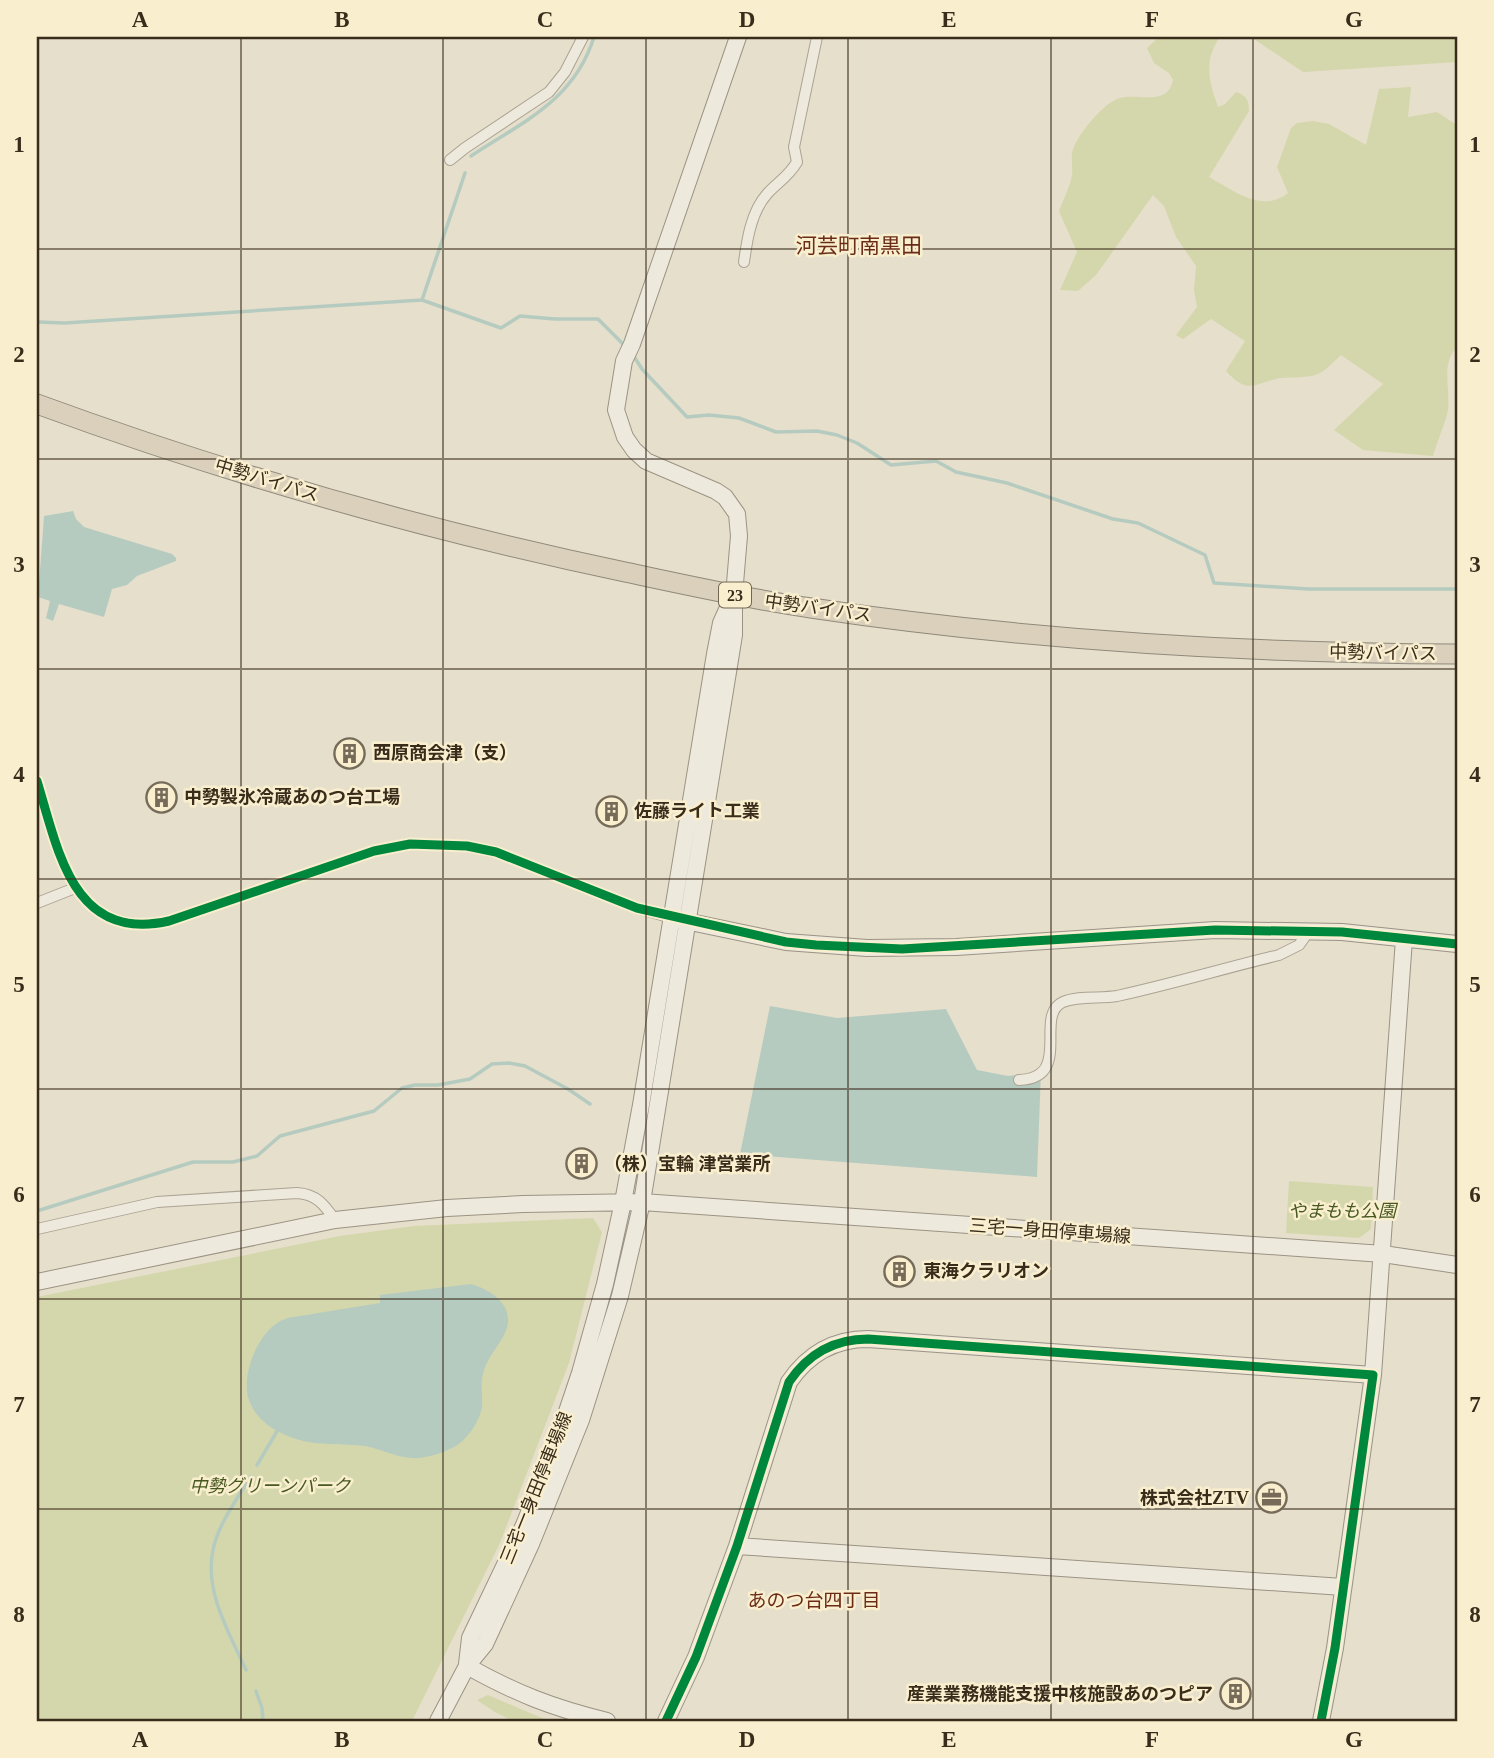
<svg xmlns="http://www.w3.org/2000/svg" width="1494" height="1758" viewBox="0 0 1494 1758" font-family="'Times New Roman','Noto Sans JP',serif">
  <rect width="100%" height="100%" fill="#e6dfcb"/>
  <path fill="#d4d7ac" d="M 1159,37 L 1220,37 C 1203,61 1209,81 1218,107 L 1225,104 L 1236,92 C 1246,95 1249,100 1249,111 L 1209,177 C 1233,190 1262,214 1288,193 L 1277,167 L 1291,128 L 1297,123 L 1313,121 L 1329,124 L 1366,145 L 1379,89 L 1411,87 L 1408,117 L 1437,112 L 1457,125 L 1457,347 C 1438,366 1454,395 1446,418 C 1442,431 1437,442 1433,456 L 1363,450 L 1334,430 L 1383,384 L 1341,355 C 1334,361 1324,373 1315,375 C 1305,378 1292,377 1281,378 C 1254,383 1249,396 1226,371 L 1245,341 L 1211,319 L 1183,339 L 1176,335 L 1197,307 L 1194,290 L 1196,266 L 1176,237 L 1164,206 L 1153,195 L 1096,275 L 1078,291 L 1060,290 L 1077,252 L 1059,211 C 1063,200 1070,187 1072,175 C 1073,168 1071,160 1072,153 C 1075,137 1102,105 1117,99 C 1135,91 1167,109 1173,80 L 1169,73 L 1154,63 L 1147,48 Z
    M 1251,37 L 1457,37 L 1457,62 L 1303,72 Z
    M 1289,1181 L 1373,1187 L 1371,1229 L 1359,1238 L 1286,1233 Z
    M 593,1218 L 602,1232 L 569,1363 L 500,1543 L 412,1721 L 37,1721 L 37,1297 L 340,1236 L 414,1226 Z
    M 488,1695 L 549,1721 L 513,1721 L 495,1712 L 477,1700 Z"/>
  <path fill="#b6cbc0" d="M 73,511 L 76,519 L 84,527 L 172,554 L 176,558 L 176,561 L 137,576 L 127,585 L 112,589 L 104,617 L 59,604 L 53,621 L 46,618 L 50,601 L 38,597 L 44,516 Z
    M 770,1006 L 837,1018 L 946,1009 L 977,1070 L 1008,1076 L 1041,1072 L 1037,1177 L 740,1154 Z
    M 471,1284 C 492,1290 517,1307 505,1333 C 498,1348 487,1357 483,1374 C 480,1385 483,1396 482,1406 C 480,1422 466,1442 452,1448 C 440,1454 425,1459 411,1458 C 396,1457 380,1449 365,1446 C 343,1443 318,1446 296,1439 C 277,1433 256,1421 249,1400 C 240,1375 259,1328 285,1319 C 293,1316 303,1316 312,1314 C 334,1310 357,1307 380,1303 L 380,1295 Z"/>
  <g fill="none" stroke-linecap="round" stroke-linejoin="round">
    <path stroke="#b6cbc0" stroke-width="3.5" d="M 471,156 C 522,122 574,101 594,37
      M 422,300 L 465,173
      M 37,322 L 65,323 L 422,300 L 501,328 L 520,316 L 555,319 L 598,319 L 625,346
      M 633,355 L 642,369 L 687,417 L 709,415 L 739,418 L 776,432 L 817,431 L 837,435 L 857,443 L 891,465 L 936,461 L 956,472 L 1007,483 L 1113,519 L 1138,523 L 1205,555 L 1214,583 L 1308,589 L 1457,589
      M 37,1211 L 193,1162 L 233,1162 L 257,1156 L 280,1136 L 374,1111 L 402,1088 L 415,1085 L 438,1085 L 470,1079 L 492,1064 L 509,1063 L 525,1066 L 568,1089 L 590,1104
      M 257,1465 L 279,1428
      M 246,1670 C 230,1634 204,1592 213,1550 C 218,1524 237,1500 250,1477
      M 256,1691 L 262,1708 L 263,1721"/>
    <defs>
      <path id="street" d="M 450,160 L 465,148 L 549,92 L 565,72 L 583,37
        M 744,262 C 747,240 751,212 767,194 C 777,183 789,176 797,162 L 794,147 L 817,37
        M 37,781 C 58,849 72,943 169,921 L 374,851 L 410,844 L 467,846 L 496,852 L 637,908 L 672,918
        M 37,903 L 75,888
        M 1019,1080 C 1074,1078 1033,1015 1063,1002 C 1079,995 1100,999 1117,996 C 1172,984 1225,968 1279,955 L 1299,945 L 1309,931
        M 37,1229 L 157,1202 L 297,1193 C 317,1194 325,1206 335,1220"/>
      <path id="secondary" d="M 676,919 L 786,942 L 867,948 L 956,947 L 1215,930 L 1342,932 L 1457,944
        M 37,1282 L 335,1220 L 447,1208 L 523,1204 L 642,1202 L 1383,1254 L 1457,1265
        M 1373,1375 L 1404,939
        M 737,1546 L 1343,1587
        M 467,1664 L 470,1638 L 524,1525 L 554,1450 L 580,1373 L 605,1284 L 623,1202 L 641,1105 L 715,654 L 721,623 L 731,601
        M 467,1666 C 515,1693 553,1708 607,1721
        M 438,1721 L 467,1666 L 485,1644 L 531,1544 L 581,1420 L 620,1296 L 642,1202 L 734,635 L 734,595 L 739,536 L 737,514 L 725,497 L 716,491 L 646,461 L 634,450 L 625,437 L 616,410 L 624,361 L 632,344 L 738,37
        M 666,1721 L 696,1657 L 737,1546 L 789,1382 C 808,1354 834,1339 868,1339 L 1373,1375 L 1335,1648 L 1321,1721"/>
      <path id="highway" d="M 37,404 C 228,474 425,530 625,572 C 687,585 748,599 811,608 C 1025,640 1241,653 1457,654"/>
    </defs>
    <use href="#street" stroke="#aba394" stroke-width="12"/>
    <use href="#secondary" stroke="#9b9384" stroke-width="18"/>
    <use href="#highway" stroke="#90897b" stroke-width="21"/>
    <use href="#street" stroke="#eee9dd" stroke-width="10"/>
    <use href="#secondary" stroke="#eee9dd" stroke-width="16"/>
    <use href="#highway" stroke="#dad0bb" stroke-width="19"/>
    <defs>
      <path id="cycleway" d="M 37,781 C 58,849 72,943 169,921 L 374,851 L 410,844 L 467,846 L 496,852 L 637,908 L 786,942 L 816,945 L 902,949 L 1215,930 L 1342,932 L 1457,944
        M 666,1721 L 696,1657 L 737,1546 L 789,1382 C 808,1354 834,1339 868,1339 L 1373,1375 L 1335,1648 L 1321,1721"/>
    </defs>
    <use href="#cycleway" stroke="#f9efcf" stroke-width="13"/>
    <use href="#cycleway" stroke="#00873e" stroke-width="9"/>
  </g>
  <path fill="none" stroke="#3a2c1b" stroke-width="2" stroke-opacity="0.55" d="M 241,37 L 241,1721M 443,37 L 443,1721M 646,37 L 646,1721M 848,37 L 848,1721M 1051,37 L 1051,1721M 1253,37 L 1253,1721M 37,249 L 1457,249M 37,459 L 1457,459M 37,669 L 1457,669M 37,879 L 1457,879M 37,1089 L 1457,1089M 37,1299 L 1457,1299M 37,1509 L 1457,1509"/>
  <defs>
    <symbol id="building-ring" viewBox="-11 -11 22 22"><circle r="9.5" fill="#f9efcf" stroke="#766b59" stroke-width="1.5"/><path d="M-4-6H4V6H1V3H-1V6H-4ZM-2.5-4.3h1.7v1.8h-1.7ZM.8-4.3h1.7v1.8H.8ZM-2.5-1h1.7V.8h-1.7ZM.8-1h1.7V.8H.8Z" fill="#766b59"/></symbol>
    <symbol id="office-ring" viewBox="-11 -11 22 22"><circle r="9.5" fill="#f9efcf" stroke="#766b59" stroke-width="1.5"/><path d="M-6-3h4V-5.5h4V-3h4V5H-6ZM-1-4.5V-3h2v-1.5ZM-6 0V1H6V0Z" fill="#766b59"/></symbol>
  </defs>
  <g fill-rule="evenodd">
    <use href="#building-ring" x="332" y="736" width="35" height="35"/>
    <use href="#building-ring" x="144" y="780" width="35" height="35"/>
    <use href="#building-ring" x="594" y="794" width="35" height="35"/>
    <use href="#building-ring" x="564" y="1146" width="35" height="35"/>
    <use href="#building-ring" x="882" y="1254" width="35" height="35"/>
    <use href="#office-ring" x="1254" y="1480" width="35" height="35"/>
    <use href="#building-ring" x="1218" y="1676" width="35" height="35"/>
  </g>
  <g text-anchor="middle" stroke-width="5" stroke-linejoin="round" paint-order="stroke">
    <rect fill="#f9efcf" stroke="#736651" stroke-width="2" x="719" y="582.5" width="32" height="25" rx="5"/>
    <g font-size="16" font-weight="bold" fill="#3a2c1b">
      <text x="735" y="601">23</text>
    </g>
    <g font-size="18" fill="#3a2c1b" stroke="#f9efcf">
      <text transform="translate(267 480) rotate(17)" y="6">中勢バイパス</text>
      <text transform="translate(818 608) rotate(8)" y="6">中勢バイパス</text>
      <text transform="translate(1383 653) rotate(1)" y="6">中勢バイパス</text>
      <text transform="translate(1050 1231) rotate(4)" y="6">三宅一身田停車場線</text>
      <text transform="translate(536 1488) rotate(-68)" y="6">三宅一身田停車場線</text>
    </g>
    <g font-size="18" font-weight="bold" fill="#3a2c1b" stroke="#f9efcf" text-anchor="start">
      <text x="373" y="759">西原商会津（支）</text>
      <text x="184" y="803">中勢製氷冷蔵あのつ台工場</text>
      <text x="634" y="817">佐藤ライト工業</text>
      <text x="604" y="1170">（株）宝輪 津営業所</text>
      <text x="923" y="1277">東海クラリオン</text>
      <text x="1249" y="1504" text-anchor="end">株式会社ZTV</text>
      <text x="1213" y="1700" text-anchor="end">産業業務機能支援中核施設あのつピア</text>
    </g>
    <g font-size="18" font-style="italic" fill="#485920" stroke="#f9efcf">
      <text x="1342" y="1217">やまもも公園</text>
      <text x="270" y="1492">中勢グリーンパーク</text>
    </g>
    <g font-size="19" fill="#6b2c17" stroke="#f9efcf">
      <text x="814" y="1607">あのつ台四丁目</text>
    </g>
    <g font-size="21" fill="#6b2c17" stroke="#f9efcf">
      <text x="859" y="253">河芸町南黒田</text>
    </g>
  </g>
  <rect width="1494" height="1758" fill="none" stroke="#f9efcf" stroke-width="77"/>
  <rect x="38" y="38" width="1418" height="1682" fill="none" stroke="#3a2c1b" stroke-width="2.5"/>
  <g font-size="23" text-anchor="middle" font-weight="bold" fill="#3a2c1b">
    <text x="140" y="27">A</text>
    <text x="342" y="27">B</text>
    <text x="545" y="27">C</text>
    <text x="747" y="27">D</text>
    <text x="949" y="27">E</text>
    <text x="1152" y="27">F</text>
    <text x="1354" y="27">G</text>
    <text x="19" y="152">1</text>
    <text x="1475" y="152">1</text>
    <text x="19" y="362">2</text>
    <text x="1475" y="362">2</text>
    <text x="19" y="572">3</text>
    <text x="1475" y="572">3</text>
    <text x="19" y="782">4</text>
    <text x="1475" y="782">4</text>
    <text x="19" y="992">5</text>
    <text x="1475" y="992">5</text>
    <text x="19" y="1202">6</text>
    <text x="1475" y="1202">6</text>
    <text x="19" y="1412">7</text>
    <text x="1475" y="1412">7</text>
    <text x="19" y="1622">8</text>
    <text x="1475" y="1622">8</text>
    <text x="140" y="1747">A</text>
    <text x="342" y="1747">B</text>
    <text x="545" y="1747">C</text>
    <text x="747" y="1747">D</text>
    <text x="949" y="1747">E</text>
    <text x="1152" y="1747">F</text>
    <text x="1354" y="1747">G</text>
  </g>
</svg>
